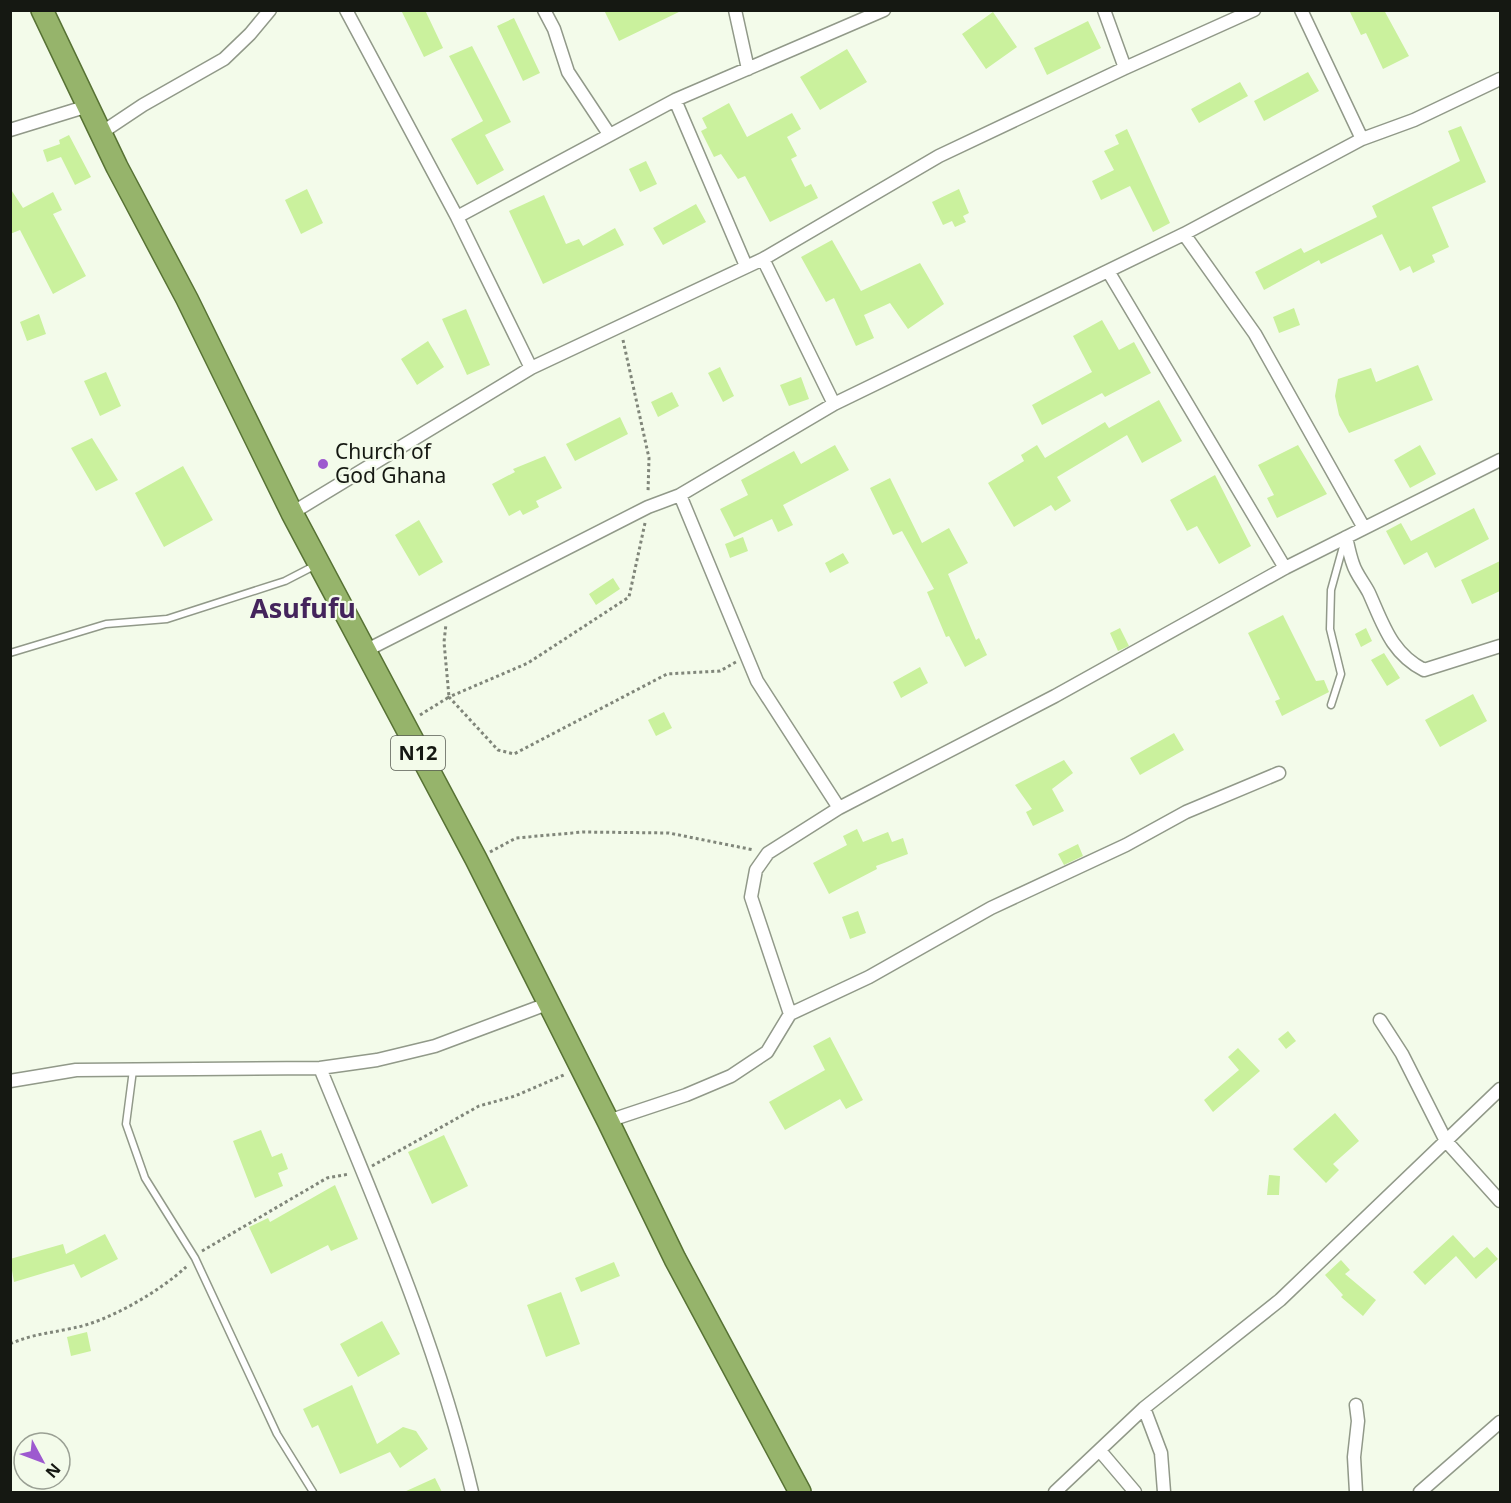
<svg xmlns="http://www.w3.org/2000/svg" width="1511" height="1503" viewBox="0 0 1511 1503" font-family="'Noto Sans',sans-serif">
  <rect width="100%" height="100%" fill="#f3fbea"/>
  <path fill="#caf19d" d="M 401,10 L 425,10 L 443,48 L 424,57 Z
    M 604,10 L 683,10 L 619,41 Z
    M 1349,10 L 1384,10 L 1409,56 L 1383,69 L 1366,33 L 1361,35 Z
    M 993,12 L 1017,47 L 986,69 L 962,34 Z
    M 514,18 L 540,73 L 523,81 L 497,26 Z
    M 1088,21 L 1101,48 L 1047,75 L 1034,48 Z
    M 472,46 L 511,122 L 485,135 L 504,170 L 477,185 L 451,139 L 483,121 L 449,56 Z
    M 847,49 L 867,82 L 820,110 L 800,77 Z
    M 1308,72 L 1319,91 L 1264,121 L 1254,101 Z
    M 1240,82 L 1248,96 L 1199,123 L 1191,109 Z
    M 729,103 L 747,137 L 792,113 L 801,129 L 787,137 L 797,156 L 791,159 L 805,187 L 811,184 L 818,198 L 770,222 L 745,176 L 738,179 L 721,154 L 714,157 L 701,131 L 707,128 L 702,118 Z
    M 1461,126 L 1486,182 L 1432,207 L 1449,247 L 1432,255 L 1435,262 L 1413,273 L 1410,266 L 1400,271 L 1382,234 L 1321,264 L 1319,260 L 1264,290 L 1255,272 L 1301,248 L 1304,253 L 1377,217 L 1372,206 L 1460,161 L 1448,131 Z
    M 1127,129 L 1170,223 L 1153,232 L 1130,186 L 1101,200 L 1092,181 L 1114,170 L 1104,151 L 1119,144 L 1115,135 Z
    M 69,135 L 91,177 L 75,185 L 61,157 L 47,162 L 43,150 L 60,144 L 59,140 Z
    M 646,161 L 657,184 L 640,192 L 629,169 Z
    M 10,188 L 23,208 L 53,192 L 62,210 L 53,214 L 86,276 L 53,294 L 20,230 L 10,234 Z
    M 307,189 L 323,223 L 301,234 L 285,200 Z
    M 959,189 L 969,213 L 963,216 L 966,222 L 955,227 L 952,221 L 943,225 L 932,202 Z
    M 544,195 L 566,244 L 579,239 L 583,246 L 615,228 L 624,245 L 543,284 L 509,211 Z
    M 696,204 L 706,222 L 663,245 L 653,228 Z
    M 832,240 L 861,291 L 920,263 L 944,304 L 908,329 L 890,303 L 864,315 L 874,338 L 856,346 L 834,298 L 826,302 L 801,257 Z
    M 1294,308 L 1300,325 L 1279,333 L 1273,317 Z
    M 466,309 L 490,365 L 467,375 L 442,319 Z
    M 39,314 L 46,334 L 27,341 L 20,322 Z
    M 1102,320 L 1119,350 L 1134,342 L 1151,373 L 1105,397 L 1102,393 L 1042,425 L 1032,405 L 1092,372 L 1073,336 Z
    M 428,341 L 444,367 L 417,385 L 401,359 Z
    M 1418,365 L 1433,400 L 1349,433 L 1339,415 L 1335,396 L 1338,379 L 1371,368 L 1376,382 Z
    M 720,367 L 734,396 L 723,402 L 708,373 Z
    M 106,372 L 121,406 L 100,416 L 84,381 Z
    M 801,377 L 809,399 L 789,406 L 780,385 Z
    M 672,392 L 679,406 L 658,417 L 651,402 Z
    M 1159,400 L 1182,441 L 1142,463 L 1127,435 L 1057,477 L 1071,501 L 1055,511 L 1051,505 L 1014,527 L 988,483 L 1024,461 L 1021,455 L 1037,445 L 1045,458 L 1105,422 L 1109,428 Z
    M 620,417 L 628,434 L 575,461 L 566,444 Z
    M 92,438 L 118,480 L 96,491 L 71,448 Z
    M 835,445 L 849,470 L 783,505 L 793,525 L 778,532 L 772,519 L 734,537 L 720,509 L 748,495 L 741,480 L 794,451 L 801,464 Z
    M 1298,445 L 1327,494 L 1277,518 L 1267,498 L 1274,495 L 1258,465 Z
    M 1420,445 L 1436,474 L 1410,488 L 1394,460 Z
    M 545,456 L 562,488 L 536,501 L 539,507 L 523,515 L 520,510 L 509,516 L 492,484 L 515,472 L 513,469 Z
    M 183,466 L 213,520 L 164,547 L 135,493 Z
    M 1215,475 L 1251,546 L 1219,564 L 1197,526 L 1187,531 L 1170,500 Z
    M 890,478 L 922,543 L 949,528 L 968,563 L 948,574 L 976,640 L 979,638 L 987,655 L 965,667 L 949,636 L 946,637 L 927,592 L 934,589 L 902,531 L 893,535 L 870,488 Z
    M 1474,508 L 1489,539 L 1435,568 L 1427,552 L 1404,565 L 1386,531 L 1401,523 L 1411,541 Z
    M 419,520 L 443,562 L 419,576 L 395,535 Z
    M 743,537 L 748,551 L 730,558 L 725,544 Z
    M 843,553 L 849,563 L 830,573 L 825,563 Z
    M 1500,561 L 1500,591 L 1472,604 L 1461,580 Z
    M 613,578 L 620,589 L 596,605 L 589,594 Z
    M 1283,615 L 1316,681 L 1324,680 L 1329,692 L 1282,716 L 1275,701 L 1280,699 L 1248,633 Z
    M 1120,628 L 1129,646 L 1118,651 L 1110,633 Z
    M 1366,628 L 1372,641 L 1361,647 L 1355,634 Z
    M 1384,653 L 1400,678 L 1387,686 L 1371,660 Z
    M 920,667 L 928,683 L 901,698 L 893,682 Z
    M 1473,694 L 1487,721 L 1440,747 L 1425,720 Z
    M 664,712 L 672,728 L 656,736 L 648,720 Z
    M 1174,733 L 1184,750 L 1140,775 L 1130,758 Z
    M 1064,760 L 1073,773 L 1052,789 L 1064,811 L 1033,826 L 1026,812 L 1032,809 L 1015,785 Z
    M 857,829 L 863,842 L 888,832 L 892,842 L 903,838 L 908,854 L 876,866 L 877,869 L 829,894 L 813,863 L 847,845 L 843,836 Z
    M 1078,844 L 1083,856 L 1064,865 L 1058,854 Z
    M 858,911 L 866,933 L 850,939 L 842,917 Z
    M 1288,1031 L 1296,1041 L 1286,1049 L 1278,1039 Z
    M 830,1037 L 863,1100 L 846,1109 L 840,1099 L 785,1130 L 769,1102 L 825,1070 L 813,1046 Z
    M 1238,1048 L 1260,1071 L 1213,1112 L 1204,1100 L 1239,1070 L 1228,1057 Z
    M 1335,1113 L 1359,1141 L 1333,1164 L 1339,1170 L 1326,1183 L 1293,1149 Z
    M 261,1130 L 272,1157 L 282,1153 L 288,1169 L 278,1173 L 283,1186 L 255,1198 L 233,1141 Z
    M 444,1135 L 468,1186 L 432,1204 L 408,1152 Z
    M 1269,1175 L 1280,1176 L 1279,1195 L 1267,1195 Z
    M 335,1185 L 358,1239 L 331,1251 L 328,1245 L 271,1274 L 249,1227 L 268,1218 L 270,1222 Z
    M 105,1234 L 118,1259 L 81,1278 L 74,1264 L 14,1282 L 10,1259 L 63,1244 L 66,1254 Z
    M 1453,1235 L 1474,1258 L 1487,1247 L 1498,1259 L 1476,1279 L 1456,1256 L 1425,1285 L 1413,1272 Z
    M 1341,1260 L 1350,1270 L 1345,1274 L 1376,1300 L 1363,1316 L 1341,1297 L 1343,1295 L 1325,1275 Z
    M 614,1262 L 620,1276 L 581,1292 L 575,1278 Z
    M 561,1292 L 580,1344 L 546,1357 L 527,1305 Z
    M 382,1321 L 400,1354 L 358,1377 L 340,1344 Z
    M 87,1332 L 91,1351 L 71,1356 L 67,1337 Z
    M 352,1385 L 377,1444 L 403,1427 L 416,1431 L 428,1449 L 400,1468 L 390,1452 L 340,1474 L 318,1425 L 312,1428 L 303,1409 Z
    M 435,1478 L 442,1492 L 404,1492 Z"/>
  <g fill="none" stroke-linecap="round" stroke-linejoin="round">
    <defs>
      <path id="service" d="M 10,653 L 106,624 L 167,619 L 285,581 L 316,565
        M 1331,705 L 1341,674 L 1330,629 L 1331,590 L 1344,543
        M 133,1070 L 126,1124 L 145,1178 L 195,1258 L 277,1434 L 313,1492"/>
      <path id="minor" d="M 346,10 L 457,217 L 531,368
        M 544,10 L 554,29 L 568,72 L 609,134
        M 735,10 L 748,69
        M 1104,10 L 1125,68
        M 1301,10 L 1362,139
        M 675,100 L 746,266
        M 10,130 L 88,106
        M 101,133 L 143,105 L 224,59 L 250,34 L 270,10
        M 457,217 L 675,100 L 884,10
        M 1184,234 L 1255,334 L 1364,528
        M 763,259 L 834,404
        M 1108,271 L 1285,568
        M 680,495 L 757,681 L 839,808
        M 292,513 L 531,368 L 763,259 L 939,156 L 1125,68 L 1254,10
        M 1346,537 C 1348,546 1350,556 1353,564 C 1356,574 1364,583 1369,593 C 1383,624 1391,653 1424,670 L 1500,646
        M 365,651 L 648,507 L 680,495 L 834,404 L 1184,234 L 1362,139 L 1414,120 L 1500,79
        M 790,1014 L 751,897 L 756,870 L 768,853 L 839,808 L 1055,696 L 1285,568 L 1500,460
        M 1380,1020 L 1402,1054 L 1446,1141 L 1500,1201
        M 320,1068 C 377,1207 438,1346 472,1492
        M 10,1081 L 76,1070 L 320,1068 L 377,1060 L 435,1046 L 547,1004
        M 608,1121 L 686,1095 L 731,1076 L 767,1052 L 790,1014 L 869,977 L 991,908 L 1126,845 L 1186,812 L 1279,773
        M 1356,1405 L 1358,1421 L 1354,1457 L 1356,1492
        M 1144,1408 L 1161,1453 L 1164,1492
        M 1101,1452 L 1135,1492
        M 1055,1492 L 1144,1408 L 1280,1300 L 1500,1089
        M 1420,1492 L 1500,1422"/>
      <path id="trunk" d="M 42,10 L 117,167 L 187,299 L 292,513 L 476,859 L 608,1121 L 675,1259 L 800,1492"/>
    </defs>
    <use href="#service" stroke="#919989" stroke-width="9"/>
    <use href="#minor" stroke="#919989" stroke-width="15"/>
    <use href="#trunk" stroke="#577234" stroke-width="24"/>
    <path stroke="#80867a" stroke-width="3" stroke-dasharray="3 3" stroke-linecap="butt" d="M 623,340 L 649,458 L 648,493
      M 645,523 L 629,597 L 528,663 L 449,697 L 498,750 L 514,754 L 667,674 L 720,671 L 736,662
      M 420,715 L 449,697 L 444,642 L 446,624
      M 490,852 L 516,838 L 583,832 L 669,833 L 754,850
      M 372,1166 L 479,1106 L 515,1096 L 566,1074
      M 202,1251 L 327,1178 L 349,1174
      M 10,1344 C 32,1334 51,1333 73,1328 C 108,1322 162,1290 187,1266"/>
    <use href="#service" stroke="#fff" stroke-width="6"/>
    <use href="#minor" stroke="#fff" stroke-width="12"/>
    <use href="#trunk" stroke="#96b46b" stroke-width="21"/>
  </g>
  <circle fill="#9d59cf" stroke="#f3fbea" stroke-width="2" cx="323" cy="464" r="6"/>
  <g text-anchor="middle" stroke-width="4.5" stroke-linejoin="round" paint-order="stroke">
    <rect fill="#f3fbea" stroke="#585c53" stroke-width="1.5" x="391" y="736" width="54" height="34" rx="4.5"/>
    <g font-size="20" font-weight="bold" fill="#151812">
      <text x="418" y="760">N12</text>
    </g>
    <g font-size="21" fill="#151812" stroke="#f3fbea" text-anchor="start">
      <text x="335" y="459">Church of<tspan x="335" dy="24">God Ghana</tspan></text>
    </g>
    <g font-size="27" font-weight="bold" fill="#44245c" stroke="#f3fbea">
      <text x="303" y="618">Asufufu</text>
    </g>
  </g>
  <rect width="1511" height="1503" fill="none" stroke="#151812" stroke-width="24"/>
  <g transform="translate(42 1461) rotate(131)"><circle r="28" fill="#f3fbea" stroke="#9aa094" stroke-width="1.5"/>
  <path d="M0-4.5L10 22L0 15L-10 22Z" fill="#9d59cf"/>
  <text y="-9" font-size="16" font-weight="bold" text-anchor="middle" fill="#151812">N</text>
  </g>
</svg>
